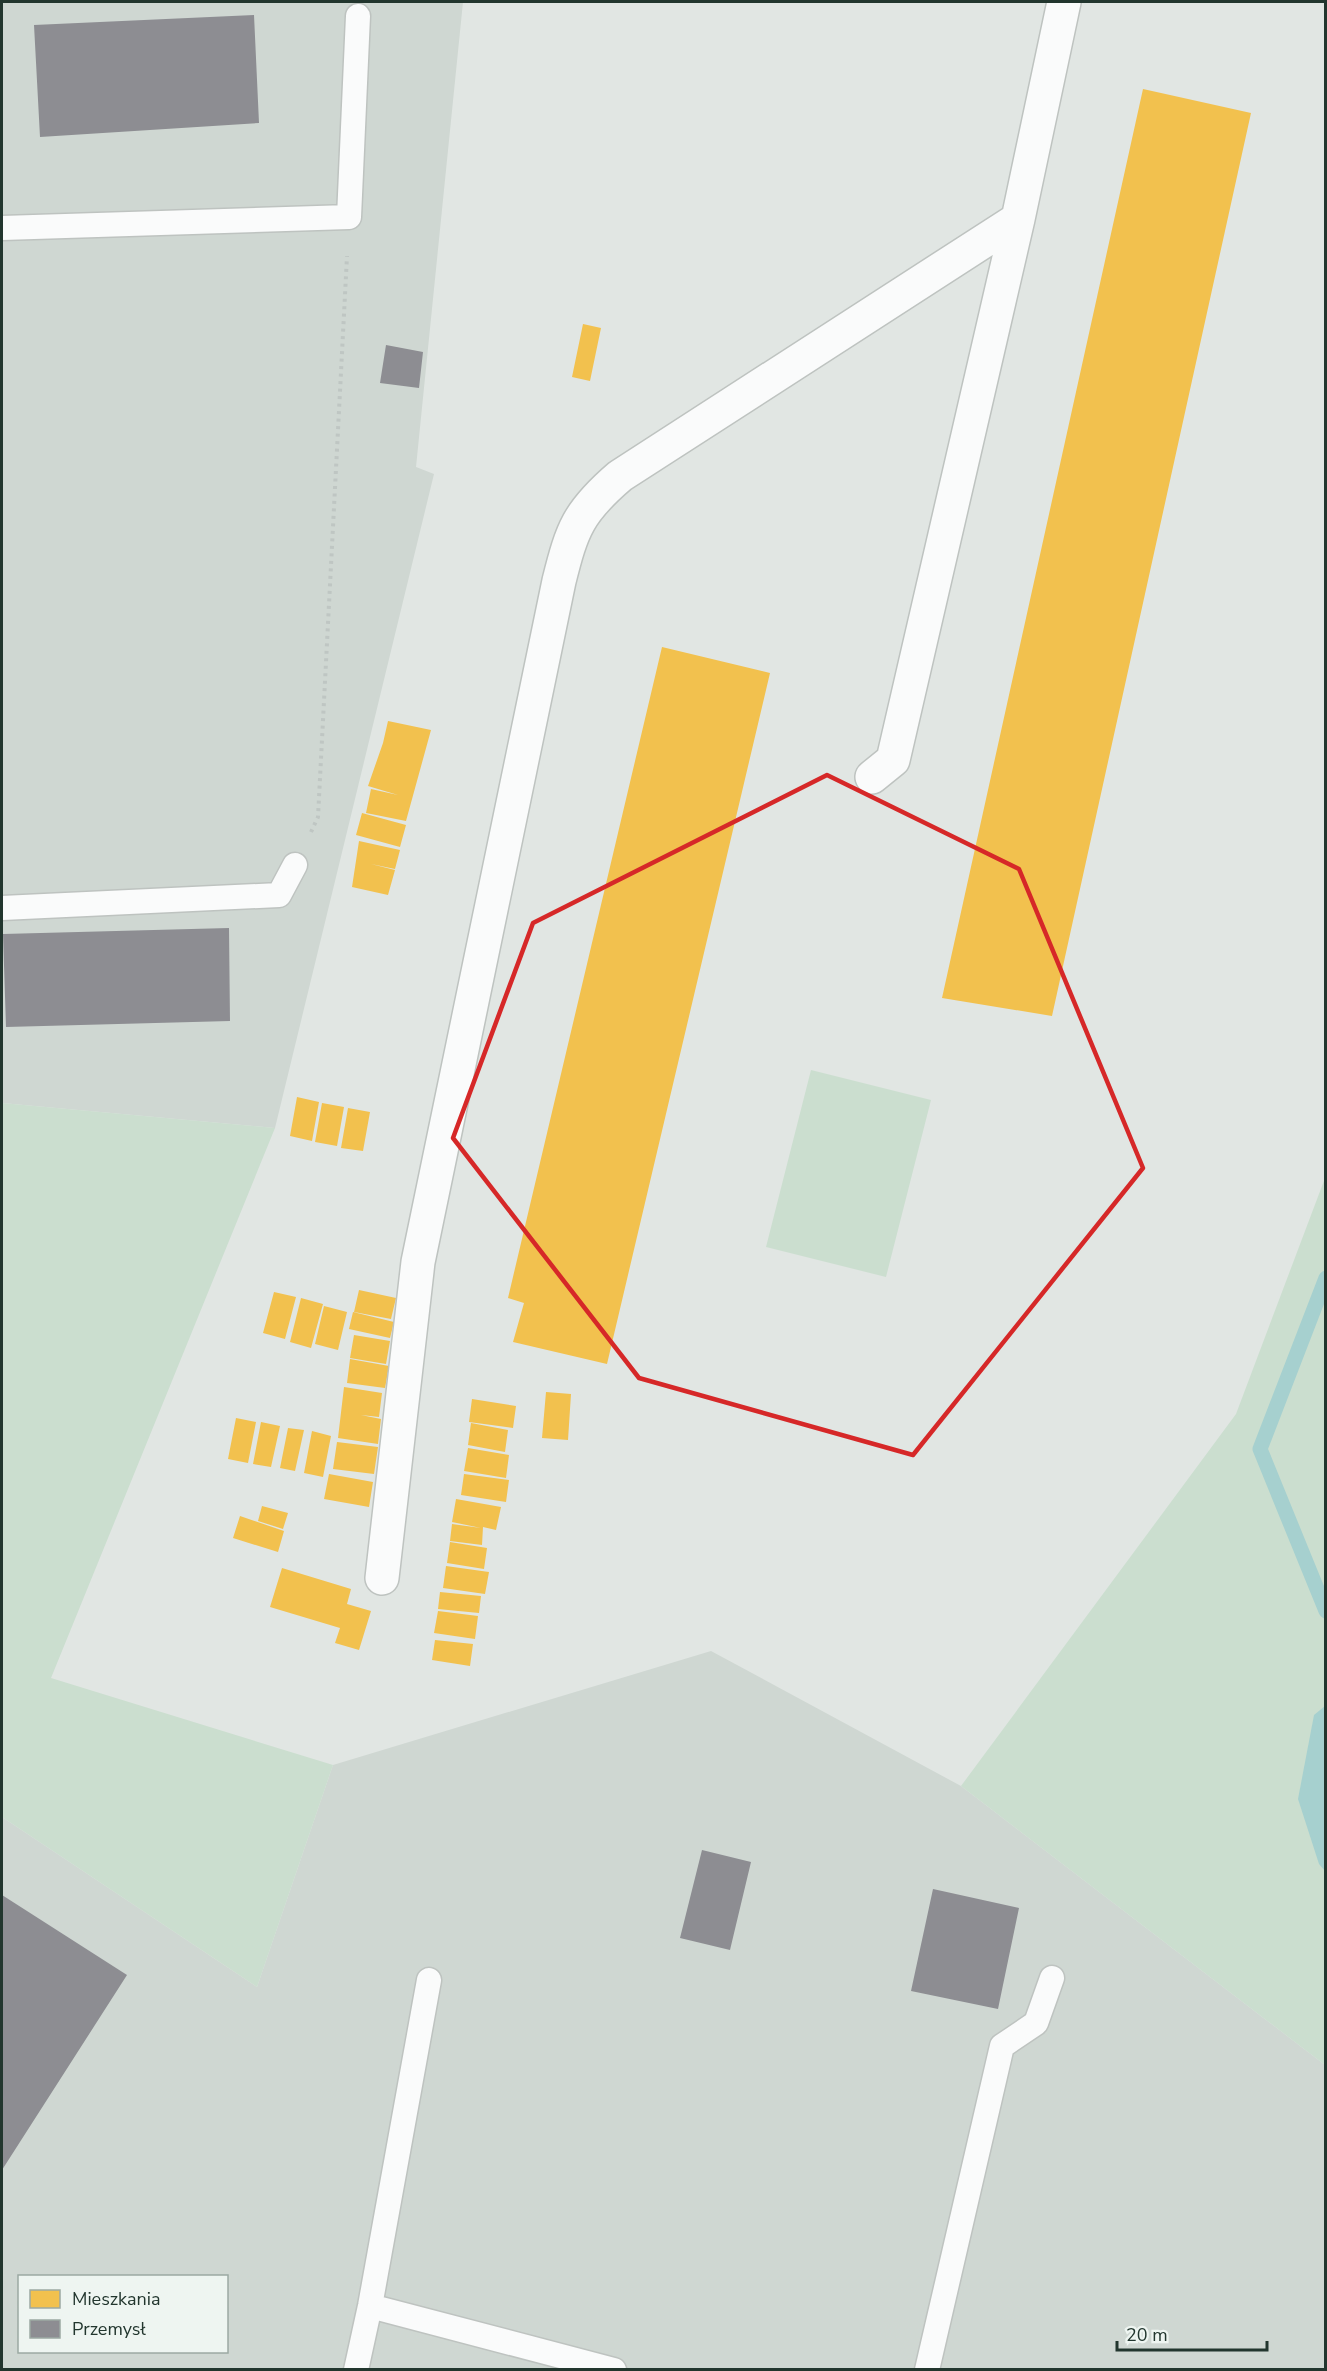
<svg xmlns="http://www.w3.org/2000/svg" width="1327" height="2371" viewBox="0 0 1327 2371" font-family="'Nunito Sans',sans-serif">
  <rect width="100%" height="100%" fill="#e1e6e3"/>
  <path fill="#cfd7d2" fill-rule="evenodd" d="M 2,2 L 463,2 L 416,467 L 434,474 L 275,1128 L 2,1103 Z
    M 711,1651 L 961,1786 L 1325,2065 L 1325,2369 L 2,2369 L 2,1817 L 257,1987 L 333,1765 ZM 20,2276 L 226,2276 L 226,2352 L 20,2352 Z"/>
  <path fill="#cbdecf" d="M 811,1070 L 931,1100 L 886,1277 L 766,1247 Z
    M 2,1103 L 275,1128 L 51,1678 L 333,1765 L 257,1987 L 2,1817 Z
    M 1325,1178 L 1325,2065 L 961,1786 L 1236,1414 Z"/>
  <path fill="#a6d0cf" d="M 1325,1706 L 1325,1871 L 1319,1864 L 1298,1799 L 1314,1715 Z"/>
  <path fill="#f2c14e" d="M 1143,89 L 1251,113 L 1052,1016 L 942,998 Z
    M 583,324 L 601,328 L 590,381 L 572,377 Z
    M 662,647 L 770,673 L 607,1364 L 513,1342 L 524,1303 L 508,1298 Z
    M 388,721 L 431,730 L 406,821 L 366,813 L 371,789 L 398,795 L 368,786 L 383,743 Z
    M 362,813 L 406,825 L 400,847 L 356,835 Z
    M 359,841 L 400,850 L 395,869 L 371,864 L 395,870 L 388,895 L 352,887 Z
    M 297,1097 L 319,1102 L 312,1141 L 290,1136 Z
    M 322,1103 L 344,1107 L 337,1146 L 315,1142 Z
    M 348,1108 L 370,1112 L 363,1151 L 341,1148 Z
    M 359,1290 L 396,1298 L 391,1319 L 354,1312 Z
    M 274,1292 L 296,1297 L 285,1339 L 263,1333 Z
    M 301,1298 L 323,1304 L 311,1348 L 290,1342 Z
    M 324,1306 L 347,1312 L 338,1350 L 315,1344 Z
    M 353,1312 L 394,1322 L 390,1338 L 349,1329 Z
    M 354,1335 L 390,1341 L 386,1364 L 350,1358 Z
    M 350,1359 L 389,1366 L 385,1388 L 347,1383 Z
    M 344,1387 L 382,1393 L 379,1417 L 361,1415 L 381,1419 L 378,1444 L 338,1438 Z
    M 546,1392 L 571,1394 L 568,1440 L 542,1438 Z
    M 472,1399 L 516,1406 L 513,1428 L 469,1422 Z
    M 236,1418 L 256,1422 L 248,1463 L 228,1459 Z
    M 261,1422 L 280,1426 L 271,1467 L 253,1464 Z
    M 471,1423 L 508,1430 L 505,1452 L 468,1445 Z
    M 288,1428 L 304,1430 L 295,1471 L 280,1468 Z
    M 312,1431 L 331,1436 L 323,1477 L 304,1473 Z
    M 337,1442 L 378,1447 L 374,1474 L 333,1469 Z
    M 468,1448 L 509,1455 L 506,1478 L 464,1471 Z
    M 329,1474 L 373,1482 L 369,1507 L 324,1499 Z
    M 464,1474 L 509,1480 L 506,1502 L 461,1495 Z
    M 456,1499 L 501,1507 L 496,1530 L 483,1527 L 482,1545 L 450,1541 L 452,1524 L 481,1528 L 452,1522 Z
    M 262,1506 L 288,1513 L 283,1529 L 258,1521 Z
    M 240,1516 L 284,1531 L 278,1552 L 233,1538 Z
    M 450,1542 L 487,1548 L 484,1569 L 447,1563 Z
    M 446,1566 L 489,1572 L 485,1594 L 443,1588 Z
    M 282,1568 L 351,1589 L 347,1604 L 371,1611 L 359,1650 L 335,1643 L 340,1628 L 270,1607 Z
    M 440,1592 L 481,1596 L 479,1613 L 438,1609 Z
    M 438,1611 L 478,1616 L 475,1639 L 434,1633 Z
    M 435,1640 L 473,1644 L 470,1666 L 432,1660 Z"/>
  <path fill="#8d8d92" d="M 254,15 L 259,123 L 40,137 L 34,25 Z
    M 386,345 L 423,352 L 419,388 L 380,383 Z
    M 229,928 L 230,1021 L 6,1027 L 3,934 Z
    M 702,1850 L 751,1862 L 730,1950 L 680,1938 Z
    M 933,1889 L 1019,1908 L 998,2009 L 911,1991 Z
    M 2,1895 L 127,1975 L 2,2170 Z"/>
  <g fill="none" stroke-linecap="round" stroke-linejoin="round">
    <path stroke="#a6d0cf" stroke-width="15" d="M 1326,1278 L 1260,1449 L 1326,1611"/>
    <defs>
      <path id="lane" d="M 2,228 L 349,217 L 358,16
        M 2,908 L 279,895 L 295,865
        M 370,2306 L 614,2370
        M 356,2370 L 370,2306 L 429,1980
        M 927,2370 L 1002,2046 L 1036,2023 L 1052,1978"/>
      <path id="street" d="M 872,777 L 893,760 L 1018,219 L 1064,2
        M 382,1578 L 418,1262 L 559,581 C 572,529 578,512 620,476 L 1018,219"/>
    </defs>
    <use href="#lane" stroke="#bec3c0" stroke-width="27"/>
    <use href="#street" stroke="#bec3c0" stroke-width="36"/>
    <path stroke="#bfc6c3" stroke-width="4" stroke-dasharray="3 4.5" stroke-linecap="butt" d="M 311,832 L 318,817 L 347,256"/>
    <use href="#lane" stroke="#fafbfb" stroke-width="24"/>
    <use href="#street" stroke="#fafbfb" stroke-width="33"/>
  </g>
  <path fill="none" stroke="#d62828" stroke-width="4.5" stroke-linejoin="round" d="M 827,775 L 1019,869 L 1143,1168 L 913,1455 L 639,1378 L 453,1138 L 533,923 Z"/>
  <rect width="1327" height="2371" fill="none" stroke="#22362e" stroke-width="6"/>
  <rect x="18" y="2275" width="210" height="78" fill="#eef5f1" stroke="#9ca9a3" stroke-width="1.5"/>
  <rect x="30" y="2290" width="30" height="18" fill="#f2c14e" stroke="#9ca9a3" stroke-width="1.5"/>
  <text x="72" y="2305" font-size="18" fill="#22362e">Mieszkania</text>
  <rect x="30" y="2320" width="30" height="18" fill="#8d8d92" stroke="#9ca9a3" stroke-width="1.5"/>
  <text x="72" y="2335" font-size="18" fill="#22362e">Przemysł</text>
  <path d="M1117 2341v9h150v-9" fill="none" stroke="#22362e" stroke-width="3"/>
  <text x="1126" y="2341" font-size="18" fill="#22362e" stroke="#eef5f1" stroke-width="4.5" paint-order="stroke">20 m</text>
</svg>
